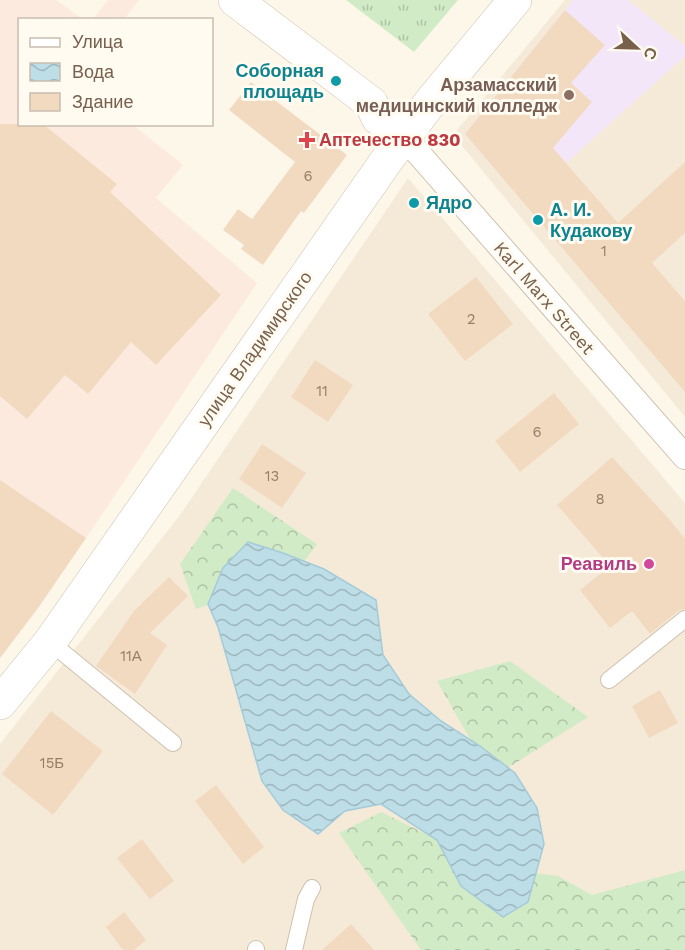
<svg xmlns="http://www.w3.org/2000/svg" width="685" height="950" viewBox="0 0 685 950" font-family="'Work Sans',sans-serif">
  <defs>
    <pattern id="grass-tufts" width="24" height="20" patternUnits="userSpaceOnUse" patternTransform="scale(1.5)"><rect width="24" height="20" fill="#d2ebc7"/><path d="M3 7l-1-3M5 7V3M7 7l1-3M15 17l-1-3M17 17v-4M19 17l1-3" fill="none" stroke="#afc2a4"/></pattern>
    <pattern id="forest-crowns" width="20" height="18" patternUnits="userSpaceOnUse" patternTransform="scale(1.5)"><rect width="20" height="18" fill="#d2ebc7"/><path d="M2 6a3 3 0 1 1 6 0M12 15a3 3 0 1 1 6 0" fill="none" stroke="#afc2a4"/></pattern>
    <pattern id="water-waves" width="16" height="10" patternUnits="userSpaceOnUse" patternTransform="scale(1.5)"><rect width="16" height="10" fill="#bddde7"/><path d="M0 5q4-4 8 0t8 0" fill="none" stroke="#9eb7bd"/></pattern>
  </defs>
  <rect width="100%" height="100%" fill="#fdf7ea"/>
  <path fill="#f5ead8" d="M 565,0 L 685,0 L 685,417 L 453,135 Z
    M 408,178 L 685,503 L 685,950 L 0,950 L 0,744 L 180,515 Z"/>
  <path fill="#fdeade" d="M 0,0 L 56,0 L 82,19 L 20,20 L 20,124 L 133,125 L 183,165 L 156,198 L 257,283 L 86,538 L 36,611 L 0,658 Z
    M 108,0 L 139,0 L 124,19 L 93,19 Z"/>
  <path fill="#f4e6f9" d="M 573,0 L 628,0 L 685,46 L 685,56 L 523,202 L 465,134 Z"/>
  <path fill="url(#grass-tufts)" d="M 346,0 L 458,0 L 414,52 Z"/>
  <path fill="url(#forest-crowns)" d="M 233,488 L 317,544 L 293,577 L 196,609 L 180,564 Z
    M 510,661 L 588,717 L 492,778 L 437,681 Z
    M 381,812 L 496,868 L 558,876 L 592,895 L 685,870 L 685,950 L 421,950 L 339,833 Z"/>
  <path fill="url(#water-waves)" stroke="#a4cbd9" stroke-width="1.5" d="M 248,542 L 283,553 L 324,569 L 376,600 L 383,655 L 409,694 L 441,721 L 480,746 L 515,773 L 537,808 L 544,844 L 528,902 L 503,917 L 461,886 L 437,840 L 381,804 L 345,811 L 318,834 L 283,810 L 262,781 L 218,627 L 208,604 L 223,568 Z"/>
  <path fill="#f2dac1" d="M 565,10 L 605,45 L 571,83 L 592,102 L 553,148 L 618,223 L 685,162 L 685,233 L 652,263 L 685,301 L 685,392 L 465,134 Z
    M 251,82 L 347,155 L 304,213 L 301,211 L 263,265 L 241,249 L 244,245 L 223,230 L 238,209 L 252,219 L 295,162 L 229,110 Z
    M 0,124 L 43,124 L 117,184 L 110,192 L 221,295 L 156,365 L 131,342 L 88,394 L 65,375 L 27,419 L 0,396 Z
    M 476,277 L 513,324 L 465,361 L 428,314 Z
    M 315,360 L 353,385 L 328,422 L 291,397 Z
    M 554,393 L 579,424 L 520,472 L 495,441 Z
    M 262,444 L 306,473 L 282,508 L 239,479 Z
    M 612,457 L 670,520 L 685,539 L 685,609 L 678,611 L 650,634 L 632,611 L 610,628 L 580,590 L 610,566 L 557,505 Z
    M 0,480 L 86,538 L 38,608 L 0,658 Z
    M 169,577 L 188,596 L 150,633 L 167,645 L 135,694 L 96,666 L 134,611 Z
    M 660,690 L 678,723 L 649,738 L 632,706 Z
    M 51,711 L 103,751 L 53,815 L 2,774 Z
    M 216,785 L 264,847 L 243,864 L 195,801 Z
    M 142,839 L 174,881 L 150,899 L 117,858 Z
    M 124,912 L 146,940 L 134,950 L 123,950 L 106,927 Z
    M 351,924 L 374,950 L 322,950 Z"/>
  <g fill="none" stroke-linecap="round" stroke-linejoin="round">
    <defs>
      <path id="service" d="M 50,642 L 173,743
        M 609,680 L 685,619
        M 256,949 L 256,950
        M 294,950 L 306,899 L 312,888"/>
      <path id="pedestrian" d="M 392,128 L 404,137 L 685,457"/>
      <path id="tertiary" d="M 235,0 L 371,103 L 378,118 L 404,137
        M 0,703 L 50,642 L 389,157 L 432,100 L 515,0"/>
    </defs>
    <use href="#service" stroke="#cfc0ae" stroke-width="18"/>
    <use href="#pedestrian" stroke="#cfc0ae" stroke-width="26"/>
    <use href="#tertiary" stroke="#cfc0ae" stroke-width="34"/>
    <use href="#service" stroke="#fff" stroke-width="16"/>
    <use href="#pedestrian" stroke="#fff" stroke-width="24"/>
    <use href="#tertiary" stroke="#fff" stroke-width="33"/>
  </g>
  <g fill="#0f9aa8" stroke="#fffbf1" stroke-width="2">
    <circle cx="336" cy="81" r="6"/>
    <circle cx="414" cy="203" r="6"/>
    <circle cx="538" cy="220" r="6"/>
  </g>
  <circle fill="#8d6e63" stroke="#fffbf1" stroke-width="2" cx="569" cy="95" r="6"/>
  <path fill="#e0444e" stroke="#fffbf1" stroke-width="2" d="M304 131h6v6h6v6h-6v6h-6v-6h-6v-6h6z"/>
  <circle fill="#d1479c" stroke="#fffbf1" stroke-width="2" cx="649" cy="564" r="6"/>
  <g text-anchor="middle" stroke-width="6" stroke-linejoin="round" paint-order="stroke">
    <g font-size="15" fill="#967e69">
      <text x="308" y="181">6</text>
      <text x="604" y="256">1</text>
      <text x="471" y="324">2</text>
      <text x="322" y="396">11</text>
      <text x="537" y="437">6</text>
      <text x="272" y="481">13</text>
      <text x="600" y="504">8</text>
      <text x="131" y="661">11А</text>
      <text x="52" y="768">15Б</text>
    </g>
    <g font-size="18" font-weight="bold" fill="#0d838f" stroke="#fffbf1" text-anchor="start">
      <text x="324" y="77" text-anchor="end">Соборная<tspan x="324" dy="21">площадь</tspan></text>
      <text x="426" y="209">Ядро</text>
      <text x="550" y="216">А. И.<tspan x="550" dy="21">Кудакову</tspan></text>
    </g>
    <g font-size="18" font-weight="bold" fill="#785e54" stroke="#fffbf1" text-anchor="end">
      <text x="557" y="91">Арзамасский<tspan x="557" dy="21">медицинский колледж</tspan></text>
    </g>
    <g font-size="18" font-weight="bold" fill="#be3a42" stroke="#fffbf1" text-anchor="start">
      <text x="319" y="146">Аптечество 830</text>
    </g>
    <g font-size="18" fill="#78604c" stroke="#fffbf1">
      <text transform="translate(544 298) rotate(49)" y="6">Karl Marx Street</text>
      <text transform="translate(255 349) rotate(-55)" y="6">улица Владимирского</text>
    </g>
    <g font-size="18" font-weight="bold" fill="#b23c85" stroke="#fffbf1" text-anchor="end">
      <text x="637" y="570">Реавиль</text>
    </g>
  </g>
  <rect x="18" y="18" width="195" height="108" fill="#fffbf1" stroke="#c9bdaf" stroke-width="1.5"/>
  <rect x="30" y="38" width="30" height="9" fill="#ffffff" stroke="#c9bdaf" stroke-width="1.5"/>
  <text x="72" y="48" font-size="18" fill="#78604c">Улица</text>
  <rect x="30" y="63" width="30" height="18" fill="url(#water-waves)" stroke="#c9bdaf" stroke-width="1.5"/>
  <text x="72" y="78" font-size="18" fill="#78604c">Вода</text>
  <rect x="30" y="93" width="30" height="18" fill="#f2dac1" stroke="#c9bdaf" stroke-width="1.5"/>
  <text x="72" y="108" font-size="18" fill="#78604c">Здание</text>
  <g transform="translate(637 48) rotate(112)" stroke="#fffbf1" stroke-width="4.5" paint-order="stroke">
  <path d="M0-4.5L10 22L0 15L-10 22Z" fill="#78604c"/>
  <text y="-9" font-size="16" font-weight="bold" text-anchor="middle" fill="#78604c">С</text>
  </g>
</svg>
